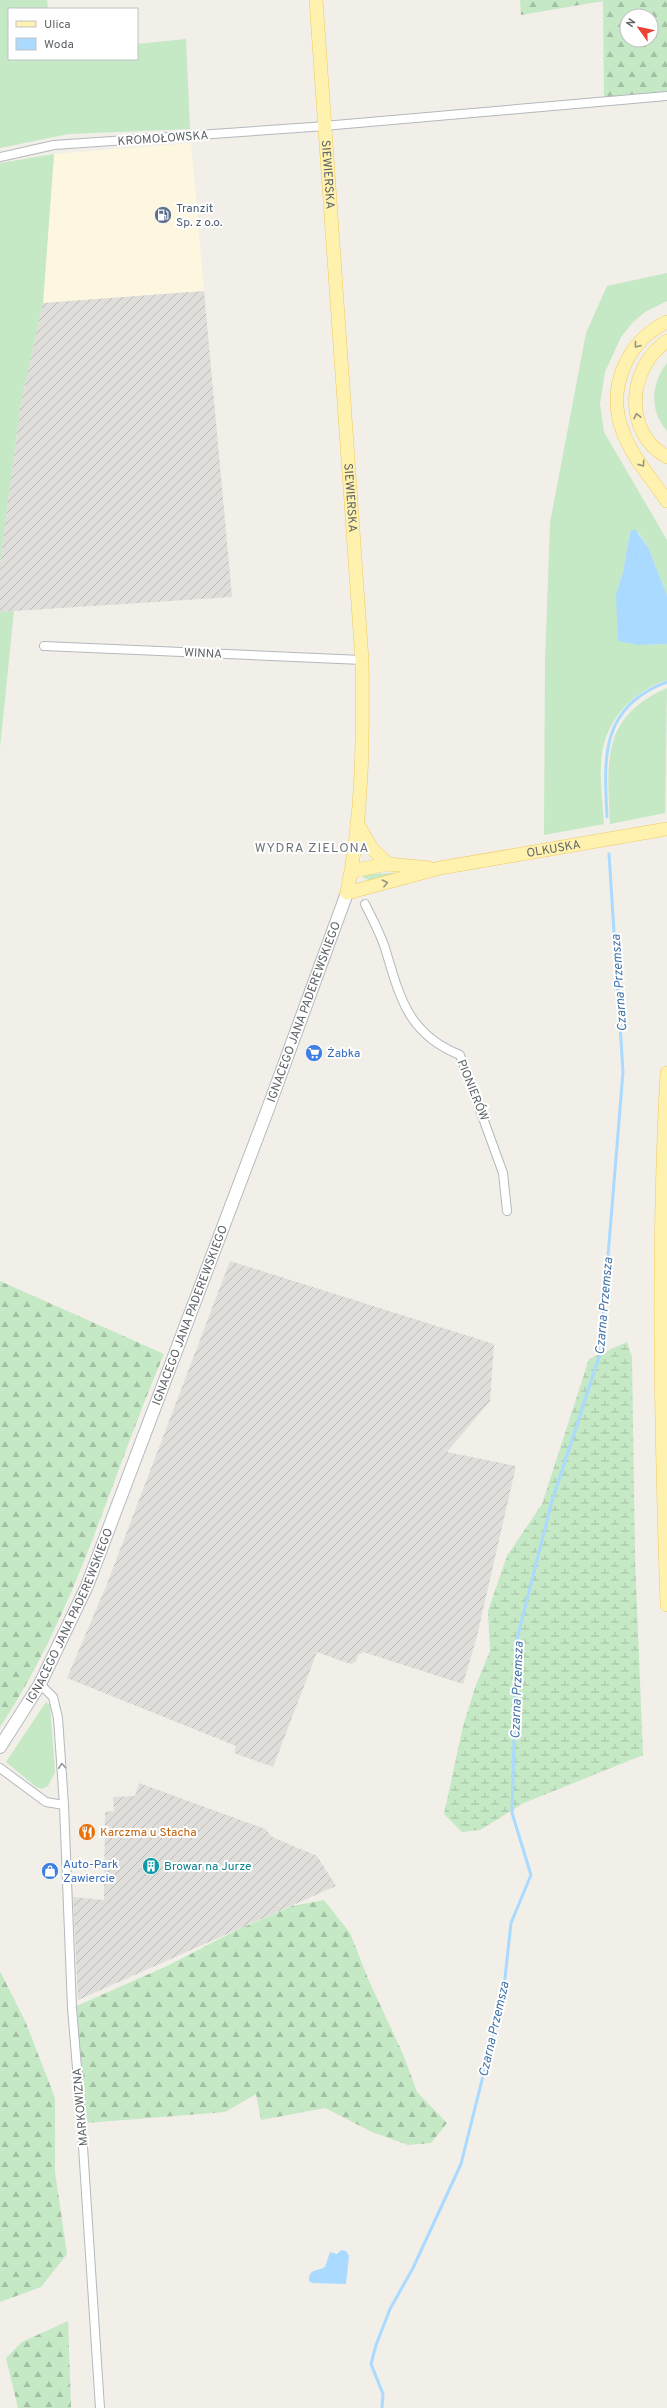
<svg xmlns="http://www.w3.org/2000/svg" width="667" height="2408" viewBox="0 0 667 2408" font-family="Overpass,sans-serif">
  <defs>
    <pattern id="industrial-furrows" width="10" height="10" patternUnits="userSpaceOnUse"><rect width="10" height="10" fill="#e0deda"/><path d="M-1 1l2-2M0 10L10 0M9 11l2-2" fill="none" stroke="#b9b8b5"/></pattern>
    <pattern id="forest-firs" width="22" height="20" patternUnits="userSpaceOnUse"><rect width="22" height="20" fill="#c5e8c5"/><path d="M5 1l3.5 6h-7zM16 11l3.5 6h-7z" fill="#a3c0a4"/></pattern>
    <pattern id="wetland-marsh" width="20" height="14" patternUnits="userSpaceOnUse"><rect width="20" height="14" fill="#c5e8c5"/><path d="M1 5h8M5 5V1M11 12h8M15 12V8" fill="none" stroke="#a3c0a4"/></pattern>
  </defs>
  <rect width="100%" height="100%" fill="#f1efe8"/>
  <path fill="#fef7e0" d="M 191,143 L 204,291 L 43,303 L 54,154 Z"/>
  <path fill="url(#industrial-furrows)" d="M 204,291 L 232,597 L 0,612 L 0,563 L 21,402 L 43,303 Z
    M 230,1261 L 494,1344 L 490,1401 L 447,1452 L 516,1466 L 477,1636 L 463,1684 L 363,1652 L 358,1655 L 356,1662 L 350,1664 L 317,1652 L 273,1767 L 234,1753 L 236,1746 L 67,1678 L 107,1584 Z
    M 139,1783 L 265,1829 L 272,1837 L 317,1856 L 336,1886 L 78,2000 L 73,1897 L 104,1900 L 105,1812 L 114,1811 L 113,1797 L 135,1796 Z"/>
  <path fill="#c5e8c5" d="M 0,0 L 47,0 L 48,9 L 9,9 L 9,59 L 137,59 L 137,44 L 186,39 L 190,129 L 69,134 L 0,148 Z
    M 54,154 L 43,303 L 21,402 L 0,563 L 0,163 Z
    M 667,273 L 667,301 L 645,312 L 633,322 L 621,337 L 605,372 L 600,404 L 604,432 L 667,540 L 667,595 L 648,547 L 639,533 L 630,532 L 623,572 L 616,594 L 638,645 L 667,644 L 667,680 C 630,692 601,725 601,766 C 600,785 603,805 604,824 L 544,835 L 545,662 L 550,523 L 586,333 L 607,286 Z
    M 667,363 L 667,431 C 649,411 651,383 667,363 Z
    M 14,611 L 0,748 L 0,612 Z
    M 667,688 L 665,813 L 610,824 C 607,761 601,717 667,688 Z
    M 394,873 L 394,876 L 371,881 L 362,877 L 369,874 Z
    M 46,1702 L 50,1705 L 55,1772 L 48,1786 L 42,1789 L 36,1787 L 6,1762 Z"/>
  <path fill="url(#forest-firs)" fill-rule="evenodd" d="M 520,0 L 667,0 L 667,98 L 604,101 L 603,1 L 521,15 ZM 627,16 L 651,16 L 651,40 L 627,40 Z
    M 0,1281 L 164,1354 C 110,1480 77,1611 0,1727 Z
    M 324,1900 L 350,1933 L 369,1981 L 403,2054 L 417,2092 L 447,2123 L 431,2143 L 408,2145 L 372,2132 L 325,2108 L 261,2120 L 256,2094 L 225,2112 L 86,2123 L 81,2116 L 72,2008 L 167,1966 L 235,1931 L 292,1906 Z
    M 0,1971 L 26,2023 L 55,2098 L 55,2172 L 67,2254 L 41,2287 L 0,2302 Z
    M 68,2321 L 71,2408 L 18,2408 L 6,2358 L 22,2342 Z"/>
  <path fill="url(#wetland-marsh)" d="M 627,1342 L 632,1358 L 635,1559 L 643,1755 L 524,1803 L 480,1830 L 462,1832 L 444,1814 L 463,1726 L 476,1685 L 490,1651 L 488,1611 L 507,1556 L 542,1504 L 589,1359 Z"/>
  <path fill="#aadaff" d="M 635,529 L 648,547 L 667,595 L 667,644 L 638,645 L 618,641 L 616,594 L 623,572 L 630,532 Z
    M 341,2250 L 346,2251 L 349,2256 L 346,2284 L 312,2283 L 309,2281 C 309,2268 316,2272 325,2267 L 330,2252 L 337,2254 Z"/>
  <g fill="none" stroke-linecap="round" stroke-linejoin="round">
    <path stroke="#aadaff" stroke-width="3" d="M 607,817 C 604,757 600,707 667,682
      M 382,2408 L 383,2394 L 371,2364 L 376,2345 L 390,2309 L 413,2268 L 461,2164 L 503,1996 L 511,1923 L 531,1875 L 512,1813 L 517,1639 L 552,1501 L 600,1354 L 623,1072 L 609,854"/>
    <defs>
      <path id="minor" d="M 0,157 L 54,145 L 312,127 L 667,96
        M 44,646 L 362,660
        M 365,904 C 372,918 380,933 385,948 C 400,998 408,1034 460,1055 L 503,1173 L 507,1211
        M 40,1684 L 53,1697 L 58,1718 L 64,1805 L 72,2008 L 81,2116 L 100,2408
        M 0,1768 L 46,1802 L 64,1805"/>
      <g id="secondary">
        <path id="s1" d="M 0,1747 L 40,1684 L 87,1586 L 269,1106 L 347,893"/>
      </g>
      <g id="primary">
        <path id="s2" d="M 316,0 L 362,660 C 363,738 363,815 347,893 L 440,868 L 667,829"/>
        <path d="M 667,322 C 626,341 606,390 623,432 C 632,457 652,479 667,501"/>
        <path d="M 667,341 C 627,368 623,433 667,457"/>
        <path d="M 359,826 L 372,849 L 388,864"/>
        <path d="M 352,871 L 388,864 L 429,868"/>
        <path d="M 667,1073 C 657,1250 661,1427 667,1605"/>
      </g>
    </defs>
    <use href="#minor" stroke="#b5b8bc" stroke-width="10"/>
    <use href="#secondary" stroke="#b6babf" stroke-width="14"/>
    <use href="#primary" stroke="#f2c960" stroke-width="14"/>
    <use href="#minor" stroke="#fff" stroke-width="8"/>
    <use href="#secondary" stroke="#fff" stroke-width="12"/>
    <use href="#primary" stroke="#fff2af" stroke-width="13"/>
  </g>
  <defs><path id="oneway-chevron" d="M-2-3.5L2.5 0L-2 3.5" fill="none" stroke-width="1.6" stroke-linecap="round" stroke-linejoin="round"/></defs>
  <g stroke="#979581">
    <use href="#oneway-chevron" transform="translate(637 345) rotate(129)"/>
    <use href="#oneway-chevron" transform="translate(637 416) rotate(-102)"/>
    <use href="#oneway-chevron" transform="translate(642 464) rotate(55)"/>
    <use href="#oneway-chevron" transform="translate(385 883) rotate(-14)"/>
  </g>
  <use stroke="#979a9d" href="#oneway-chevron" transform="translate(62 1766) rotate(-94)"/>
  <defs>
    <symbol id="fuel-disc" viewBox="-11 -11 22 22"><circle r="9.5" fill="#5c6f8a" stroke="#fff"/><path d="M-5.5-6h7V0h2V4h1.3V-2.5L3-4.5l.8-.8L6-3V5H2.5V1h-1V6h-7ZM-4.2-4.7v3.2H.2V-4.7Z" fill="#fff"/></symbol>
    <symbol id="supermarket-disc" viewBox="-11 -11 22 22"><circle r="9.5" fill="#3f7fe0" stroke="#fff"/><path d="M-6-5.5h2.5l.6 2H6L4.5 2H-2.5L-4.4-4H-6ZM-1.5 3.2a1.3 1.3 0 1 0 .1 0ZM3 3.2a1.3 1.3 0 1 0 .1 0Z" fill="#fff"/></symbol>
    <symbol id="restaurant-disc" viewBox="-11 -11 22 22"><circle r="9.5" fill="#e8710a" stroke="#fff"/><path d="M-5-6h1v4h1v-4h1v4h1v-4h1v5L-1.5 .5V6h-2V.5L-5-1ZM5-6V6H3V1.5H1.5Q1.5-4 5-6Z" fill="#fff"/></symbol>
    <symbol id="building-disc" viewBox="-11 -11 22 22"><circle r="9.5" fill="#0f9aa8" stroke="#fff"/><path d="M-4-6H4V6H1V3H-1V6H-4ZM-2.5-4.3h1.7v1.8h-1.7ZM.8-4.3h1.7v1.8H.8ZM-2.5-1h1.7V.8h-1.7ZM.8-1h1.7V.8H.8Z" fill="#fff"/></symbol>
    <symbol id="shop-disc" viewBox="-11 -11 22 22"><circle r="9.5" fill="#3f7fe0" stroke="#fff"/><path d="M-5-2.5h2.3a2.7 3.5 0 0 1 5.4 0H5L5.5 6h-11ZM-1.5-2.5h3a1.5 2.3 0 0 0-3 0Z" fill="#fff"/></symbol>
  </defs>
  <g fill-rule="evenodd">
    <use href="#fuel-disc" x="153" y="205" width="20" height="20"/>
    <use href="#supermarket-disc" x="304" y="1043" width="20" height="20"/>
    <use href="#restaurant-disc" x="77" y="1822" width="20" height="20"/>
    <use href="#building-disc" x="141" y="1856" width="20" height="20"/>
    <use href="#shop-disc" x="40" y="1861" width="20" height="20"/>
  </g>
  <g text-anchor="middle" stroke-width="4" stroke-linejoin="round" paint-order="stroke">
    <g font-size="12" fill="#5f6368" stroke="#fff">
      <text transform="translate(163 138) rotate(-4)" y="4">KROMOŁOWSKA</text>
      <text dy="4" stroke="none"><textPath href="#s2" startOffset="175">SIEWIERSKA</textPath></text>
      <text dy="4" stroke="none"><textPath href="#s2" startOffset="499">SIEWIERSKA</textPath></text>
      <text transform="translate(203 653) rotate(3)" y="4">WINNA</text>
      <text dy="4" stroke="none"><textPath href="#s2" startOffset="1107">OLKUSKA</textPath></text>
      <text dy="4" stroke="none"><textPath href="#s1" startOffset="797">IGNACEGO JANA PADEREWSKIEGO</textPath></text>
      <text transform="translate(473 1090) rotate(68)" y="4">PIONIERÓW</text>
      <text dy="4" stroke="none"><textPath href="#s1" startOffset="473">IGNACEGO JANA PADEREWSKIEGO</textPath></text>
      <text dy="4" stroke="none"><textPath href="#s1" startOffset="149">IGNACEGO JANA PADEREWSKIEGO</textPath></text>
      <text transform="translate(80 2107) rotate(-95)" y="4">MARKOWIZNA</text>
    </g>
    <g font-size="12" fill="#4e5e75" stroke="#fff" text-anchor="start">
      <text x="176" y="212">Tranzit<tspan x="176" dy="14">Sp. z o.o.</tspan></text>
    </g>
    <g font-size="12" fill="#366cbe" stroke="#fff" text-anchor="start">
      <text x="327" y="1057">Żabka</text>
      <text x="63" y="1868">Auto-Park<tspan x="63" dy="14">Zawiercie</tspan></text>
    </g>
    <g font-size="12" fill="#c56008" stroke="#fff" text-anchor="start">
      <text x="100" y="1836">Karczma u Stacha</text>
    </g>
    <g font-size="12" fill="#0d838f" stroke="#fff" text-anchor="start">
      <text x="164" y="1870">Browar na Jurze</text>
    </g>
    <g font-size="13" letter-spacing="1" fill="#70757a" stroke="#fff">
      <text x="312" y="852">WYDRA ZIELONA</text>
    </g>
    <g font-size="13" font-style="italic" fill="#4174aa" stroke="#fff">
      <text transform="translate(618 983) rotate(-94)" y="5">Czarna Przemsza</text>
      <text transform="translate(603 1306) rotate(-85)" y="5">Czarna Przemsza</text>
      <text transform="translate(516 1690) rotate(-88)" y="5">Czarna Przemsza</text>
      <text transform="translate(493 2029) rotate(-77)" y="5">Czarna Przemsza</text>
    </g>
  </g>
  <rect x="8" y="8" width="130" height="52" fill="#ffffff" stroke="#bfc1c3"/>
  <rect x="16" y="21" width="20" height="6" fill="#fff2af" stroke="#bfc1c3"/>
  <text x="44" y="28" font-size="12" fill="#5f6368">Ulica</text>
  <rect x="16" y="38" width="20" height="12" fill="#aadaff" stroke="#bfc1c3"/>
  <text x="44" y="48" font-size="12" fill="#5f6368">Woda</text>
  <g transform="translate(639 28) rotate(303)"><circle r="19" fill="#ffffff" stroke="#bfc1c3"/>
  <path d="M0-3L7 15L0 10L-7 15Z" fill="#ea4335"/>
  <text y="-6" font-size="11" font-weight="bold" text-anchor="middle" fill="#5f6368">N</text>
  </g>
</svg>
